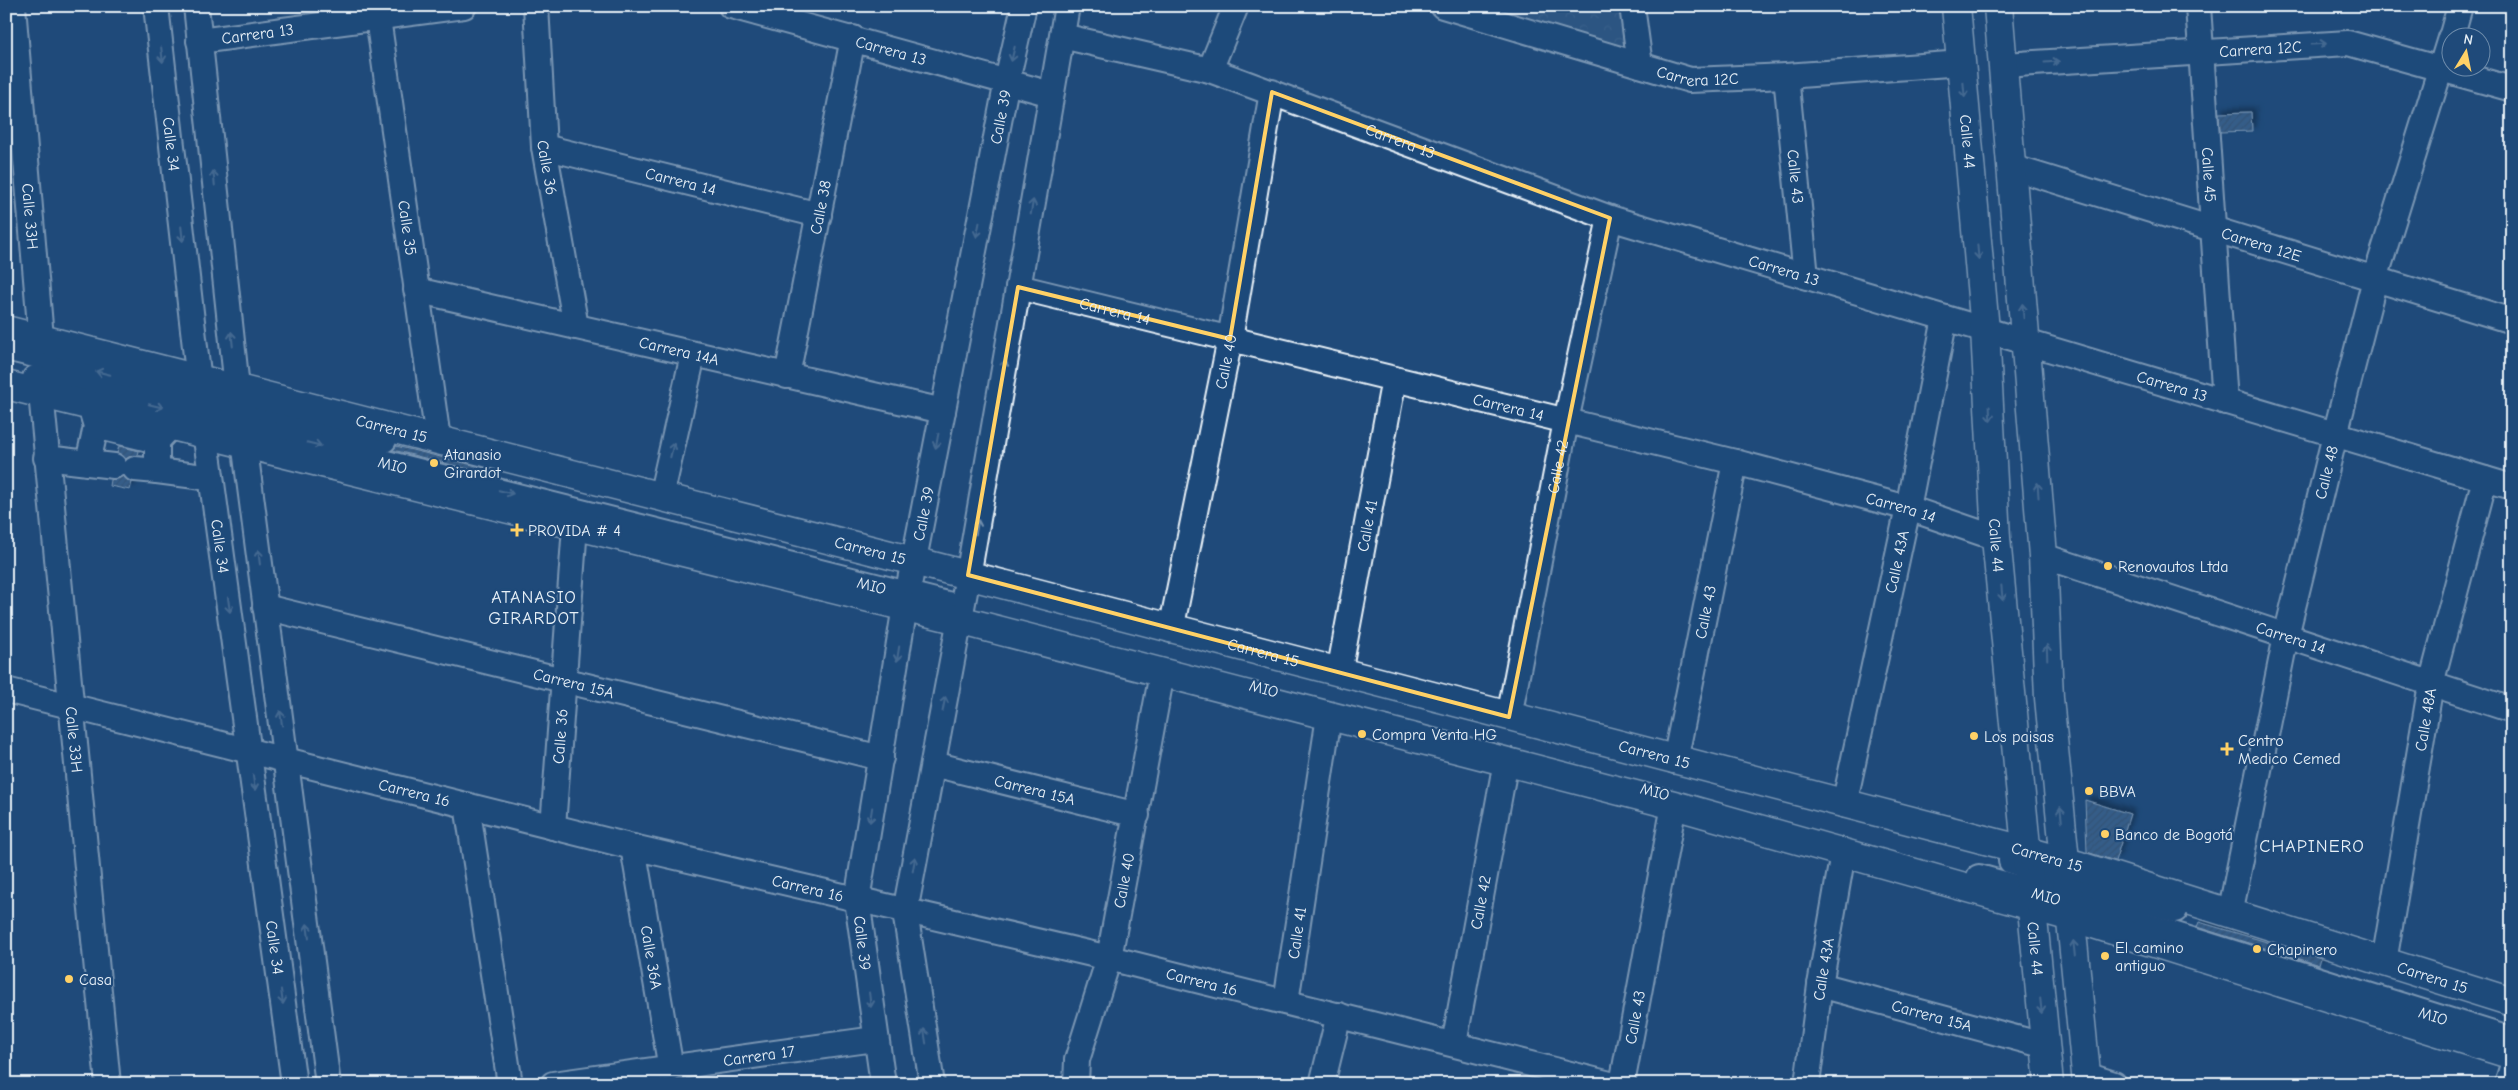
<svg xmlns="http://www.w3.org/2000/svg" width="2518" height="1090" viewBox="0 0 2518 1090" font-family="'Comic Neue',sans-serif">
  <defs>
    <pattern id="forest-crowns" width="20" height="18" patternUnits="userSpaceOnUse" patternTransform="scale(1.25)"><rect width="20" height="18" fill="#3c628c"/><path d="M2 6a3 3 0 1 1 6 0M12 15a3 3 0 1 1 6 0" fill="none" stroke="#58799d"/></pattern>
    <pattern id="building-hatch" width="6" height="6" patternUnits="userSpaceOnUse" patternTransform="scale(1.25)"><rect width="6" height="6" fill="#517399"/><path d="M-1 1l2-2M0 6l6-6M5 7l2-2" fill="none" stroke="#4c5e72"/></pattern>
    <filter id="shadow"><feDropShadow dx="4.5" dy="-4.5" stdDeviation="2.5" flood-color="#0009"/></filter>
  </defs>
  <rect width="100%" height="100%" fill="#1f4a7a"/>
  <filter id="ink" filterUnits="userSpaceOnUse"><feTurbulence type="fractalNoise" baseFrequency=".02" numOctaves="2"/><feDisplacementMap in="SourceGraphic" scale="10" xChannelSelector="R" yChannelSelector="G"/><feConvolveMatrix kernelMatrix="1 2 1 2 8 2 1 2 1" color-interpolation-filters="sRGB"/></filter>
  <g filter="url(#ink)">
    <path fill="url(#forest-crowns)" stroke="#92aac2" d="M 1448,6 L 1632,6 L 1640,65 Z"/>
    <path fill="url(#building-hatch)" stroke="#e8f1f8" filter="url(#shadow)" d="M 2251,112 L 2252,131 L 2220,132 L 2219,113 Z
      M 119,446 L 139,451 L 138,455 L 126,459 L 117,453 Z
      M 396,446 L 497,471 L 496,476 L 393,450 Z
      M 123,476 L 132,482 L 130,490 L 110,486 L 111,480 Z
      M 2085,800 L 2130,814 L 2115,861 L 2087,852 Z
      M 2199,922 L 2321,958 L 2319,965 L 2197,927 Z"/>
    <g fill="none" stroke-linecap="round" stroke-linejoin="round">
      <defs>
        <g id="minor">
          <path id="s1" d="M 13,6 L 41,338"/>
          <path id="s2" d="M 156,6 L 203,417 L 294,1084"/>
          <path d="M 196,6 L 237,388 L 328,1084"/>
          <path id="s3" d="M 536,6 L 544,147 L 576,327"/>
          <path id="s4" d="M 731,6 L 1051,94"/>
          <path id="s5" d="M 1443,6 L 1690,80 L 1786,76 L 1962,63"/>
          <path d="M 1632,6 L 1640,65"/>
          <path id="s6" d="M 2198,6 L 2225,402"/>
          <path id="s7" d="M 378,18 L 438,439"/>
          <path id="s8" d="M 1062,36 L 1210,70 L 1610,218 L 2512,487"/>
          <path d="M 2451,38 L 2460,6"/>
          <path id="s9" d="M 199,41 L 464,6"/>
          <path id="s10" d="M 2003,65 L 2348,43 L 2512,89"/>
          <path d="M 1210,70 L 1236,6"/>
          <path id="s11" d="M 1786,76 L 1806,277"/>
          <path id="s12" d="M 544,147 L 819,215"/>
          <path id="s13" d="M 2011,167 L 2512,321"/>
          <path id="s14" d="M 1018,287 L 1735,462 L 1908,508 L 1996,538"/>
          <path id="s15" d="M 416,290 L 943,411"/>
          <path d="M 6,348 L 384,440"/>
          <path id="s16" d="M 787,376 L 853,38"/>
          <path id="s17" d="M 35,378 L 263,432 L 951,605"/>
          <path id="s18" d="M 41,393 L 108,1084"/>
          <path d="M 90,406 L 96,426 L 88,463 L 114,466"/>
          <path d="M 96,426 L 157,441"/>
          <path d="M 46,458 L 88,463"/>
          <path d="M 135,469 L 157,471 L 157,441 L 171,426"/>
          <path d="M 157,471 L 211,478"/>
          <path d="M 661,497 L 693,355"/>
          <path id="s19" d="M 2043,556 L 2512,710"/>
          <path id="s20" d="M 265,607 L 881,758"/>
          <path id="s21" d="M 1171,630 L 1230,339 L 1272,92"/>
          <path id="s22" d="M 1339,673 L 1394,379"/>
          <path id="s23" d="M 6,690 L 633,847 L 1109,958 L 1610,1084"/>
          <path id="s24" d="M 1509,717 L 1566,421 L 1610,218"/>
          <path id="s25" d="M 1675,761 L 1735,462"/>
          <path id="s26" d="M 933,764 L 1137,815"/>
          <path d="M 467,805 L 510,1084"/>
          <path id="s27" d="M 1844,805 L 1908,508 L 1945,318"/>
          <path id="s28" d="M 553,827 L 575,526"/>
          <path id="s29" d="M 633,847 L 671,1069"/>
          <path d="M 2011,861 L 2175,910"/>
          <path id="s30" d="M 1979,877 L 2083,906 L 2512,1040"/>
          <path id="s31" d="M 2230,914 L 2286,636 L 2335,435 L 2375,279 L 2450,38"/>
          <path id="s32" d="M 2384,962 L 2431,684 L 2485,479"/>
          <path id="s33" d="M 1820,985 L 2046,1046"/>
          <path id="s34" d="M 1286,1002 L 1329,716"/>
          <path id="s35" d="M 1454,1044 L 1506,761"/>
          <path d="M 2086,1075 L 2114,1084"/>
          <path id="s36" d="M 553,1084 L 875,1039"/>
          <path id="s37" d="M 883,1084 L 857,900 L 905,606 L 1007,81 L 1024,6"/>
          <path d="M 932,1084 L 905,912 L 970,565 L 1067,6"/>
          <path id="s38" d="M 1076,1084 L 1077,1060 L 1109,958 L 1162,673"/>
          <path d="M 1322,1084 L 1339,1015"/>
          <path id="s39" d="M 1622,1084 L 1674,805"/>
          <path id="s40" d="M 1807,1084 L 1820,985 L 1843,853"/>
          <path d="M 2507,1084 L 2512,1068"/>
        </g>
        <g id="major">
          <path id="s41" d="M 1956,6 L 1985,330 L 1996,538 L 2049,1084"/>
          <path d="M 1998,6 L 2043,556 L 2049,698 L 2087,1084"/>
          <path id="s42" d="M 6,330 L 902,558 L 2016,848 L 2080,866 L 2512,1002"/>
          <path d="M 6,385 L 959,620 L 1674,805 L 2071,917 L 2512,1055"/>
        </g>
      </defs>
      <use href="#minor" stroke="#e8f1f8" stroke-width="28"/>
      <use href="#major" stroke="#e8f1f8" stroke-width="31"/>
      <use href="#minor" stroke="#1f4a7a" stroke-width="24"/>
      <use href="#major" stroke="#1f4a7a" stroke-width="28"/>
    </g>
    <defs><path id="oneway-shaft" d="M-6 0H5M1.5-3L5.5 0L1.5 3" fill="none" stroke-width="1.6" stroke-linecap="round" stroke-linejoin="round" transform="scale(1.25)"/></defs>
    <g stroke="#6f8dac">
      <use href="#oneway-shaft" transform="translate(2319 44) rotate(-3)"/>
      <use href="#oneway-shaft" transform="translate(1013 54) rotate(103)"/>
      <use href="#oneway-shaft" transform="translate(162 55) rotate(84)"/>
      <use href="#oneway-shaft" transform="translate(2052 62) rotate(-4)"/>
      <use href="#oneway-shaft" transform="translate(1964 90) rotate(85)"/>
      <use href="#oneway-shaft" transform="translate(214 178) rotate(-96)"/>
      <use href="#oneway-shaft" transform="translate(1032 207) rotate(-80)"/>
      <use href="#oneway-shaft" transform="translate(978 230) rotate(101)"/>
      <use href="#oneway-shaft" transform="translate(182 234) rotate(84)"/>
      <use href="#oneway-shaft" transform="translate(1978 252) rotate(85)"/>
      <use href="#oneway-shaft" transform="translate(2023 311) rotate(-95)"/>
      <use href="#oneway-shaft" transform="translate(232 339) rotate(-96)"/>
      <use href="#oneway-shaft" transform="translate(1004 367) rotate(-80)"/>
      <use href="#oneway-shaft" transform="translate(103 373) rotate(-166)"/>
      <use href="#oneway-shaft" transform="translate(156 406) rotate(13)"/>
      <use href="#oneway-shaft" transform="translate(1990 414) rotate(87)"/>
      <use href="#oneway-shaft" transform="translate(937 441) rotate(101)"/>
      <use href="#oneway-shaft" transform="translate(314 444) rotate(14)"/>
      <use href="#oneway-shaft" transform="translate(672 450) rotate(-77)"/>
      <use href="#oneway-shaft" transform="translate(2038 490) rotate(-94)"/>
      <use href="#oneway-shaft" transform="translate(506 492) rotate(14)"/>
      <use href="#oneway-shaft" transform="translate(977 527) rotate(-80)"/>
      <use href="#oneway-shaft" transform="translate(259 557) rotate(-97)"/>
      <use href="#oneway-shaft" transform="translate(2002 593) rotate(85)"/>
      <use href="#oneway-shaft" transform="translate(229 605) rotate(82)"/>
      <use href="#oneway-shaft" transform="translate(2047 652) rotate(-92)"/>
      <use href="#oneway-shaft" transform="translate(898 654) rotate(99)"/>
      <use href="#oneway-shaft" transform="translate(944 704) rotate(-79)"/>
      <use href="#oneway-shaft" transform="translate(281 718) rotate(-98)"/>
      <use href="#oneway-shaft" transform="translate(254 783) rotate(82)"/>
      <use href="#oneway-shaft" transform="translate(2061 814) rotate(-96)"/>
      <use href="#oneway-shaft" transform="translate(871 815) rotate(99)"/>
      <use href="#oneway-shaft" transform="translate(914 864) rotate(-80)"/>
      <use href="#oneway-shaft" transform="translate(308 931) rotate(-97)"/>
      <use href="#oneway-shaft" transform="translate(2074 948) rotate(-96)"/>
      <use href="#oneway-shaft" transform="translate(282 997) rotate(82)"/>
      <use href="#oneway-shaft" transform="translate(870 1000) rotate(83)"/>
      <use href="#oneway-shaft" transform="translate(2041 1006) rotate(84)"/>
      <use href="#oneway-shaft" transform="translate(925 1036) rotate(-99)"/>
    </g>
  </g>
  <path d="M0 0H2518V1090H0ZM 1272,92 L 1610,218 L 1509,717 L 968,575 L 1018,287 L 1230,339 Z" fill="#1f4a7a" fill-opacity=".55" fill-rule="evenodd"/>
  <path fill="none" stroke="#ffd166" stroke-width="4" stroke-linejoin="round" d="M 1272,92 L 1610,218 L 1509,717 L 968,575 L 1018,287 L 1230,339 Z"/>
  <g fill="#ffd166" stroke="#1f4a7a" stroke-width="2">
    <circle cx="434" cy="463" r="5"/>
    <path d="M514.5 522.5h5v5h5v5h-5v5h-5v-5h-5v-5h5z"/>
    <circle cx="2108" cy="566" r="5"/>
    <circle cx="1362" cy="734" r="5"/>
    <circle cx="1974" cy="736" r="5"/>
    <path d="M2224.5 741.5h5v5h5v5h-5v5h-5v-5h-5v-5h5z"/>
    <circle cx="2089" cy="791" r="5"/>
    <circle cx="2105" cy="834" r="5"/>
    <circle cx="2257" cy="949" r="5"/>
    <circle cx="2105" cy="956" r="5"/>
    <circle cx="69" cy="979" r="5"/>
  </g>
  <g text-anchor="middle" stroke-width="4.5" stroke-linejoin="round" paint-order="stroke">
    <g font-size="16" fill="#e8f1f8" stroke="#1f4a7a">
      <text dy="6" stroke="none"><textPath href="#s9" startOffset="59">Carrera 13</textPath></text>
      <text dy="6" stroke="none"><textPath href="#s10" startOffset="258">Carrera 12C</textPath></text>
      <text dy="6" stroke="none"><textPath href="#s4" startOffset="166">Carrera 13</textPath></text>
      <text dy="6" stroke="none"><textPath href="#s5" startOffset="265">Carrera 12C</textPath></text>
      <text dy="6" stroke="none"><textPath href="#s37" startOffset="982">Calle 39</textPath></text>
      <text dy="6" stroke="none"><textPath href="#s8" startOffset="355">Carrera 13</textPath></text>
      <text dy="6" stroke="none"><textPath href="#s41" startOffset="136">Calle 44</textPath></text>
      <text dy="6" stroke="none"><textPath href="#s2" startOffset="139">Calle 34</textPath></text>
      <text dy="6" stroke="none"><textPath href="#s3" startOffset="162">Calle 36</textPath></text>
      <text dy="6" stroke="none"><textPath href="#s6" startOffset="169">Calle 45</textPath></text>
      <text dy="6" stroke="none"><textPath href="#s11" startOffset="101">Calle 43</textPath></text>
      <text dy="6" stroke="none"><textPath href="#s12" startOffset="141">Carrera 14</textPath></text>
      <text dy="6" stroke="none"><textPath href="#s16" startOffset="172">Calle 38</textPath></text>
      <text dy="6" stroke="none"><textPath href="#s1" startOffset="211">Calle 33H</textPath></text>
      <text dy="6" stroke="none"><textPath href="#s7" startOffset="212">Calle 35</textPath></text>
      <text dy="6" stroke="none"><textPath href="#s13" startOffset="262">Carrera 12E</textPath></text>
      <text dy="6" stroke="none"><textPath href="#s8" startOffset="760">Carrera 13</textPath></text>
      <text dy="6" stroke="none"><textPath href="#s14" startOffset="100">Carrera 14</textPath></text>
      <text dy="6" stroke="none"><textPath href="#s15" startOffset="270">Carrera 14A</textPath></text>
      <text dy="6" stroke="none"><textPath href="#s21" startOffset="274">Calle 40</textPath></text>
      <text dy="6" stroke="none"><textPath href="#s8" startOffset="1165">Carrera 13</textPath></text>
      <text dy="6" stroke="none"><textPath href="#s14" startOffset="505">Carrera 14</textPath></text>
      <text dy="6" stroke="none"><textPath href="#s42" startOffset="398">Carrera 15</textPath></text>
      <text dy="6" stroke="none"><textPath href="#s17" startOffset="368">MIO</textPath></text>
      <text dy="6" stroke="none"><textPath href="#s24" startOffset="255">Calle 42</textPath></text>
      <text dy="6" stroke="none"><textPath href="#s31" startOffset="452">Calle 48</textPath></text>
      <text dy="6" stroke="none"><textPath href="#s14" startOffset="910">Carrera 14</textPath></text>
      <text dy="6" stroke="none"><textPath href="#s37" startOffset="578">Calle 39</textPath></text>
      <text dy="6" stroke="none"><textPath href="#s22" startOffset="150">Calle 41</textPath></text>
      <text dy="6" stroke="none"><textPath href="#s41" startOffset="541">Calle 44</textPath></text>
      <text dy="6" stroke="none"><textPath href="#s2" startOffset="544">Calle 34</textPath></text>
      <text dy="6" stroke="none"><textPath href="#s42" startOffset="892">Carrera 15</textPath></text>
      <text dy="6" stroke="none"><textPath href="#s27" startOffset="249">Calle 43A</textPath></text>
      <text dy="6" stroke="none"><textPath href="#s17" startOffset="862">MIO</textPath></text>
      <text dy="6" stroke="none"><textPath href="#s25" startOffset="152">Calle 43</textPath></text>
      <text dy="6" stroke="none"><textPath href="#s19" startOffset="261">Carrera 14</textPath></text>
      <text dy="6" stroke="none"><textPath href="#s42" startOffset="1298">Carrera 15</textPath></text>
      <text dy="6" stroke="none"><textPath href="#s20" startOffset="318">Carrera 15A</textPath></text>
      <text transform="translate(1264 688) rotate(15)" y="6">MIO</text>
      <text dy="6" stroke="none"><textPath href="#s32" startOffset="246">Calle 48A</textPath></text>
      <text dy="6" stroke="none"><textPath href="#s28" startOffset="91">Calle 36</textPath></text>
      <text dy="6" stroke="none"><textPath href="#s18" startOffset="348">Calle 33H</textPath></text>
      <text dy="6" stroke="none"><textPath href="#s42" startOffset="1702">Carrera 15</textPath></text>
      <text dy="6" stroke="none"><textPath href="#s26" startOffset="105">Carrera 15A</textPath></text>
      <text transform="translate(1655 791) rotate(15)" y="6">MIO</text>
      <text dy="6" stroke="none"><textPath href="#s23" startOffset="421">Carrera 16</textPath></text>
      <text dy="6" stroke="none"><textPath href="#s42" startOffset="2108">Carrera 15</textPath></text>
      <text dy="6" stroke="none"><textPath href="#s38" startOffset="210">Calle 40</textPath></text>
      <text dy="6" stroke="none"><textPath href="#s23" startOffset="826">Carrera 16</textPath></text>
      <text dy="6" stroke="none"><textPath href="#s30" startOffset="70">MIO</textPath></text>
      <text dy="6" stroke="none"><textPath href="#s35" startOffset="144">Calle 42</textPath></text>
      <text dy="6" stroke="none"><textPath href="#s34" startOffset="70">Calle 41</textPath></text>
      <text transform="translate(863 943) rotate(83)" y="6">Calle 39</text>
      <text dy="6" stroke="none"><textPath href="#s2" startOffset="949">Calle 34</textPath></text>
      <text dy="6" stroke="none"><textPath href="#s41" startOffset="946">Calle 44</textPath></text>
      <text dy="6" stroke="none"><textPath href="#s29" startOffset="112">Calle 36A</textPath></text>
      <text dy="6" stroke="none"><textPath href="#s40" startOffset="116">Calle 43A</textPath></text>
      <text dy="6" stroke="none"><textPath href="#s42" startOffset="2512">Carrera 15</textPath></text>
      <text dy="6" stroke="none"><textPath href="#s23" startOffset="1231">Carrera 16</textPath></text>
      <text dy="6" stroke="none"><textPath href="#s33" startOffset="116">Carrera 15A</textPath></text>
      <text dy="6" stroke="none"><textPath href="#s30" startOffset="475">MIO</textPath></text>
      <text dy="6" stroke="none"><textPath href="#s39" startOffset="68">Calle 43</textPath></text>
      <text dy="6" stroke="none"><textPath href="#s36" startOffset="208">Carrera 17</textPath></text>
    </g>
    <g font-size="16" fill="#e8f1f8" stroke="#1f4a7a" text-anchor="start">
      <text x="444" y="460">Atanasio<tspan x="444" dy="18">Girardot</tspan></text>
      <text x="528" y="536">PROVIDA # 4</text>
      <text x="2118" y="572">Renovautos Ltda</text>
      <text x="1372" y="740">Compra Venta HG</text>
      <text x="1984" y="742">Los paisas</text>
      <text x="2238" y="746">Centro<tspan x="2238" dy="18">Medico Cemed</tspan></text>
      <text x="2099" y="797">BBVA</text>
      <text x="2115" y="840">Banco de Bogotá</text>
      <text x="2115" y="953">El camino<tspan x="2115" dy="18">antiguo</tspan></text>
      <text x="2267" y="955">Chapinero</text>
      <text x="79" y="985">Casa</text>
    </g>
    <g font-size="18" letter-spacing="1" fill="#e8f1f8" stroke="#1f4a7a">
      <text x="534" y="603">ATANASIO<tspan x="534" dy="21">GIRARDOT</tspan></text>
      <text x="2312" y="852">CHAPINERO</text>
    </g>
  </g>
  <rect width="2518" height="1090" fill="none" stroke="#1f4a7a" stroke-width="25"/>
  <rect x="12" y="12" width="2493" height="1065" fill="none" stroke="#e8f1f8" stroke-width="2" filter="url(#ink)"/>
  <g transform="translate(2466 52) rotate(10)"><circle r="24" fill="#1f4a7a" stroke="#6f8dac"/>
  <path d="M0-4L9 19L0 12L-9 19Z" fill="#ffd166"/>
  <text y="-8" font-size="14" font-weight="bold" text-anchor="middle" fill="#e8f1f8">N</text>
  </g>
</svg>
